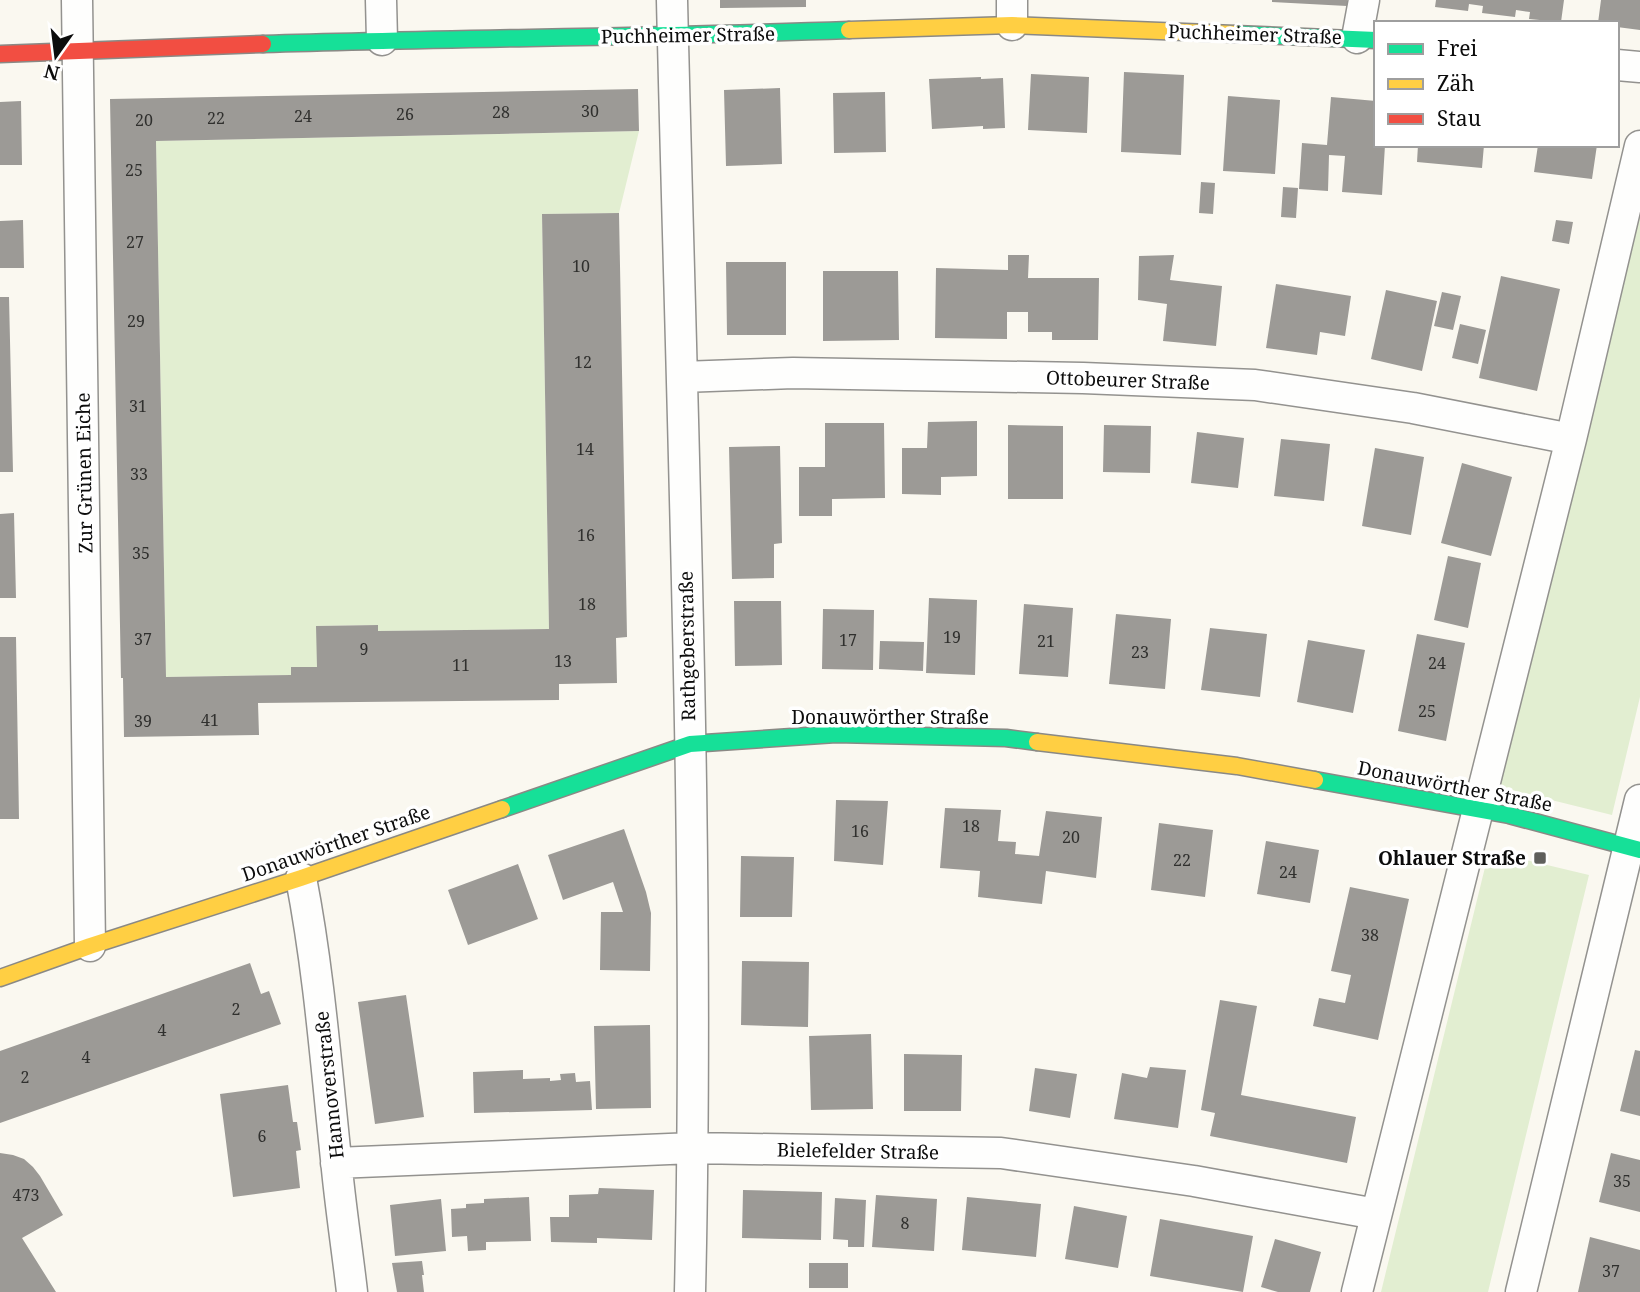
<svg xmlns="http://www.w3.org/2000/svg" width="1640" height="1292" viewBox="0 0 1640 1292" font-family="'Noto Serif',serif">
  <rect width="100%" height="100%" fill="#faf8f0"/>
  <path fill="#e2eed1" d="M 639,131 L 619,213 L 542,214 L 549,629 L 378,631 L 377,625 L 317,626 L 317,667 L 291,667 L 291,675 L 166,677 L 156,141 Z
    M 1640,197 L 1640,697 L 1612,815 L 1487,784 Z
    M 1489,851 L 1589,875 L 1488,1292 L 1381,1292 Z"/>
  <path fill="#9c9a96" d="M 720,0 L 806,0 L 806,7 L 720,8 Z
    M 1272,0 L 1347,0 L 1347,6 L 1272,2 Z
    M 1436,0 L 1564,0 L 1561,22 L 1529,19 L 1530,12 L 1516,10 L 1515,17 L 1482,13 L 1483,6 L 1469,4 L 1468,11 L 1435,7 Z
    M 1601,0 L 1640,0 L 1640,30 L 1617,27 L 1617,23 L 1598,23 Z
    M 1124,72 L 1184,75 L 1181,155 L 1121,152 Z
    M 1031,74 L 1089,77 L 1087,133 L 1028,130 Z
    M 981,77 L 981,79 L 1003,78 L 1005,128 L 983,129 L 983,126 L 932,129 L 929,79 Z
    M 780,88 L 782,164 L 726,166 L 724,90 Z
    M 638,89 L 639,131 L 156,141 L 166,677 L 291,675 L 291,667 L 317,667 L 316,626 L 378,625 L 378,631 L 549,629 L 542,214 L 619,213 L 627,637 L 616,638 L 617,683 L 559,684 L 559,700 L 258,703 L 259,735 L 124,737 L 123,678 L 121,678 L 110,99 Z
    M 885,92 L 886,152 L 834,153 L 833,93 Z
    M 1228,96 L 1280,100 L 1275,174 L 1223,171 Z
    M 1331,97 L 1376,101 L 1376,145 L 1385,145 L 1382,195 L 1342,192 L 1345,156 L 1329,155 L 1328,191 L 1299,189 L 1302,143 L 1327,145 Z
    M 21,101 L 22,165 L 0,165 L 0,102 Z
    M 1418,145 L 1484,145 L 1482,168 L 1417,162 Z
    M 1538,145 L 1597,145 L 1592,179 L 1534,172 Z
    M 1201,182 L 1215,183 L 1213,214 L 1199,213 Z
    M 1283,187 L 1298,188 L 1296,218 L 1281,217 Z
    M 23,220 L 24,268 L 0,268 L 0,221 Z
    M 1556,220 L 1573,222 L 1569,244 L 1552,241 Z
    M 1008,255 L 1029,255 L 1028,278 L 1099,278 L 1098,340 L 1052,340 L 1052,332 L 1028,332 L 1028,312 L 1007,312 L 1007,339 L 935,338 L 936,268 L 1008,270 Z
    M 1174,255 L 1170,280 L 1222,286 L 1216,346 L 1163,341 L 1167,304 L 1138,300 L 1139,256 Z
    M 726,262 L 786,262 L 786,335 L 727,335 Z
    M 823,271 L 898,271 L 899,340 L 823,341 Z
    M 1501,276 L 1560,289 L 1537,391 L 1479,378 Z
    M 1276,284 L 1351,296 L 1345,336 L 1320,332 L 1317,355 L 1266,348 Z
    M 1386,290 L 1437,301 L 1422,371 L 1371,359 Z
    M 1442,292 L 1461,296 L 1453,330 L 1434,326 Z
    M 0,297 L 9,297 L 13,472 L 0,472 Z
    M 1460,324 L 1486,330 L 1478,364 L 1452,358 Z
    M 977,421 L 977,476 L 941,477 L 941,495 L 902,494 L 902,448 L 927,448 L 928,422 Z
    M 825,423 L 884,423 L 885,498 L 832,499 L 832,516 L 799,516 L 799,467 L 825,467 Z
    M 1008,425 L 1063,426 L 1063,499 L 1008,499 Z
    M 1104,425 L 1151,426 L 1150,473 L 1103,472 Z
    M 1197,432 L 1244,438 L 1238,488 L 1191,483 Z
    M 1281,439 L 1330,444 L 1324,501 L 1274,496 Z
    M 780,446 L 782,543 L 774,544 L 774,578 L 732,579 L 729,447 Z
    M 1375,448 L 1424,457 L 1411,535 L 1362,526 Z
    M 1462,463 L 1512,477 L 1491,556 L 1441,543 Z
    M 14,513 L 16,598 L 0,598 L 0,514 Z
    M 1448,556 L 1481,563 L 1468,628 L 1434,620 Z
    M 929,598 L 977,600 L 975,675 L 926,673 Z
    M 734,601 L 781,601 L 782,665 L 735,666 Z
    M 1024,604 L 1073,608 L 1068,677 L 1019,674 Z
    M 823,609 L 874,610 L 873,670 L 822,669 Z
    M 1116,614 L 1171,619 L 1165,689 L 1109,684 Z
    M 1210,628 L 1267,634 L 1260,697 L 1201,690 Z
    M 1417,634 L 1465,643 L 1446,741 L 1398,731 Z
    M 0,637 L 16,637 L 19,819 L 0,819 Z
    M 1308,640 L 1365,650 L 1353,713 L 1297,702 Z
    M 880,641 L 924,642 L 923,671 L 879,669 Z
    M 836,800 L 888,801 L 883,865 L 834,861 Z
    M 945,808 L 1001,810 L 998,841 L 1016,842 L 1015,854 L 1039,856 L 1046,811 L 1102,817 L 1096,878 L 1046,871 L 1042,904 L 978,897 L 980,871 L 940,868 Z
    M 1159,823 L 1213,830 L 1205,897 L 1151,890 Z
    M 624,829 L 646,892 L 651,913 L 650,971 L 600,970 L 601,912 L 623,912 L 613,882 L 563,900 L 548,855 Z
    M 1266,841 L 1319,850 L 1310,903 L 1257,894 Z
    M 741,856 L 794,857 L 792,917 L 740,917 Z
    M 518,864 L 538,919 L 468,945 L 448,890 Z
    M 1350,887 L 1409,899 L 1378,1040 L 1313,1026 L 1319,998 L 1345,1003 L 1351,975 L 1331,971 Z
    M 742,961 L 809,962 L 808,1027 L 741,1025 Z
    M 250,963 L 261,994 L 269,991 L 281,1024 L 0,1123 L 0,1051 Z
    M 406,995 L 424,1117 L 375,1124 L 358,1002 Z
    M 1220,1000 L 1257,1006 L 1241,1095 L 1356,1117 L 1347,1163 L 1210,1136 L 1215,1113 L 1201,1110 Z
    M 650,1025 L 651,1108 L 596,1109 L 594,1026 Z
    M 871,1034 L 873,1109 L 811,1110 L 809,1036 Z
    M 1635,1050 L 1640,1051 L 1640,1116 L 1620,1111 Z
    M 904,1054 L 962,1055 L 961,1111 L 904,1111 Z
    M 1150,1067 L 1186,1070 L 1178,1128 L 1114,1119 L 1122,1073 L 1147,1078 Z
    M 1035,1068 L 1077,1074 L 1070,1118 L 1029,1111 Z
    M 523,1070 L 523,1079 L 550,1078 L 550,1081 L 561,1080 L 560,1074 L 575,1073 L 576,1082 L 590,1081 L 592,1110 L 474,1113 L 473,1072 Z
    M 288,1085 L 293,1122 L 297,1122 L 301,1150 L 296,1151 L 300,1188 L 233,1197 L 220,1094 Z
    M 0,1153 L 13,1155 L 24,1159 L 33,1167 L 40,1176 L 63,1215 L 22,1238 L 56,1292 L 0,1292 Z
    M 1611,1153 L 1640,1160 L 1640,1212 L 1599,1202 Z
    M 599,1188 L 654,1190 L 652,1240 L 597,1238 L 597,1243 L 551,1242 L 550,1217 L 569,1217 L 569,1195 L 598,1194 Z
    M 743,1190 L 822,1192 L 821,1240 L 742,1238 Z
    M 876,1195 L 937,1199 L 934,1251 L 872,1247 Z
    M 529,1197 L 531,1241 L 486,1242 L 486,1250 L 468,1251 L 467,1236 L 452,1237 L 451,1209 L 466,1208 L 466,1204 L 484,1203 L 484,1199 Z
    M 967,1197 L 1041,1204 L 1036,1257 L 962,1250 Z
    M 835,1198 L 866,1200 L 864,1247 L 848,1247 L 848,1240 L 833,1239 Z
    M 441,1199 L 446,1251 L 395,1256 L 390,1205 Z
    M 1074,1206 L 1127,1216 L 1118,1268 L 1065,1259 Z
    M 1160,1219 L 1253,1236 L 1243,1292 L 1150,1276 Z
    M 1590,1237 L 1640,1250 L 1640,1292 L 1578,1292 Z
    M 1275,1239 L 1321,1252 L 1310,1292 L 1278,1292 L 1261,1287 Z
    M 422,1261 L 424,1275 L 422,1275 L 424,1292 L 397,1292 L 392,1263 Z
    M 809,1263 L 848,1263 L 848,1288 L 809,1288 Z"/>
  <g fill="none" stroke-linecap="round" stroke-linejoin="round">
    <defs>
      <path id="street" d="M 77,0 L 90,946
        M 381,0 L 382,40
        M 672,0 C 682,430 700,861 690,1292
        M 1012,25 L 1012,0
        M 1357,38 L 1364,0
        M 1617,65 L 1640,67
        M 682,377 L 793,373 L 1083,378 L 1255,385 L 1413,408 L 1571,439
        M 301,878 C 319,971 326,1065 336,1159 C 340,1204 347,1248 352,1292
        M 336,1163 L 693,1148 L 1001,1153 L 1194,1181 L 1376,1214
        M 1357,1292 L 1571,439 L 1640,146
        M 1521,1292 L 1640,800"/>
      <path id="fast" d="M 1235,34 L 1376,40
        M 263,44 C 458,38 654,37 849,30
        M 1315,780 L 1509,815 L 1640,850
        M 502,809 L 690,744 L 836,734 L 1006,738 L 1037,742"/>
      <path id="slow" d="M 849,30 L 1012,25 L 1235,34
        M 1037,742 L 1237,766 L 1315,780
        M 0,978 L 90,946 L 301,878 L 502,809"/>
      <path id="jam" d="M 0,54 L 263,44"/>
    </defs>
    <use href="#street" stroke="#93928f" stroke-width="33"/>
    <use href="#fast" stroke="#8a8985" stroke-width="19"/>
    <use href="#slow" stroke="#8a8985" stroke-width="19"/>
    <use href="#jam" stroke="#8a8985" stroke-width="19"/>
    <use href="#street" stroke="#fefefd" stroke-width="30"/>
    <use href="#fast" stroke="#16e098" stroke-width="16"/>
    <use href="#slow" stroke="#ffcf43" stroke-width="16"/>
    <use href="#jam" stroke="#f24e42" stroke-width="16"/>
  </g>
  <rect fill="#5f5f5c" stroke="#fff" stroke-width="2.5" x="1533" y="851" width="14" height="14" rx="3.5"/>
  <g text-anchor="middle" stroke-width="7" stroke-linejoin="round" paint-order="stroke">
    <g font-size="16" fill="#30302e">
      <text x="590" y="117">30</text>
      <text x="501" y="118">28</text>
      <text x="405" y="120">26</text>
      <text x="303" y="122">24</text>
      <text x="216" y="124">22</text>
      <text x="144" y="126">20</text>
      <text x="134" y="176">25</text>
      <text x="135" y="248">27</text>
      <text x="581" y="272">10</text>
      <text x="136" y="327">29</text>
      <text x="583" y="368">12</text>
      <text x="138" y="412">31</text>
      <text x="585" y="455">14</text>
      <text x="139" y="480">33</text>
      <text x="586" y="541">16</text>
      <text x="141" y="559">35</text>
      <text x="587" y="610">18</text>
      <text x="952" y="643">19</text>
      <text x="143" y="645">37</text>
      <text x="848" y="646">17</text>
      <text x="1046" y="647">21</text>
      <text x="364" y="655">9</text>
      <text x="1140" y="658">23</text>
      <text x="563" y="667">13</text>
      <text x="1437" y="669">24</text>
      <text x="461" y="671">11</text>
      <text x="1427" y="717">25</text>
      <text x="210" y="726">41</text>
      <text x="143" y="727">39</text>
      <text x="971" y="832">18</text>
      <text x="860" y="837">16</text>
      <text x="1071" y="843">20</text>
      <text x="1182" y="866">22</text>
      <text x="1288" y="878">24</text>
      <text x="1370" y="941">38</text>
      <text x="236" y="1015">2</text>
      <text x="162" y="1036">4</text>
      <text x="86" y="1063">4</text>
      <text x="25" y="1083">2</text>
      <text x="262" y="1142">6</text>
      <text x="1622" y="1187">35</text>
      <text x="26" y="1201">473</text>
      <text x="905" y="1229">8</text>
      <text x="1611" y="1277">37</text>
    </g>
    <g font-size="19" fill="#0c0c0c" stroke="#fff">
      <text transform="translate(1255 34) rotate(2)" y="7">Puchheimer Straße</text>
      <text transform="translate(688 35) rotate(-1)" y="7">Puchheimer Straße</text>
      <text transform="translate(1128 380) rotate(2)" y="7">Ottobeurer Straße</text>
      <text transform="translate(84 473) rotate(-91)" y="7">Zur Grünen Eiche</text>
      <text transform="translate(687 646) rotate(-91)" y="7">Rathgeberstraße</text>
      <text x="890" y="724">Donauwörther Straße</text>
      <text transform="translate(1455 786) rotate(11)" y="7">Donauwörther Straße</text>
      <text transform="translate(336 843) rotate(-19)" y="7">Donauwörther Straße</text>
      <text transform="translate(329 1085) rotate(-96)" y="7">Hannoverstraße</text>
      <text transform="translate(858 1151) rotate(1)" y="7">Bielefelder Straße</text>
    </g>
    <g font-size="19" font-weight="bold" fill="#0c0c0c" stroke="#fff" text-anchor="end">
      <text x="1526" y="865">Ohlauer Straße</text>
    </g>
  </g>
  <rect x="1374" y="21" width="245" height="126" fill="#ffffff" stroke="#9e9e9e" stroke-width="2"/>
  <rect x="1388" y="44" width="35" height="10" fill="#16e098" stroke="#9e9e9e" stroke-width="2"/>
  <text x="1437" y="56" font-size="21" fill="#0c0c0c">Frei</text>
  <rect x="1388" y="79" width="35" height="10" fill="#ffcf43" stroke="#9e9e9e" stroke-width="2"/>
  <text x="1437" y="91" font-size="21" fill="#0c0c0c">Zäh</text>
  <rect x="1388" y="114" width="35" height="10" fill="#f24e42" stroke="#9e9e9e" stroke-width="2"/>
  <text x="1437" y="126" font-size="21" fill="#0c0c0c">Stau</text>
  <g transform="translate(56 56) rotate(194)" stroke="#ffffff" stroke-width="5" paint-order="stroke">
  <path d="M0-5L12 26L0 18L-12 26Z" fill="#0c0c0c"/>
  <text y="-10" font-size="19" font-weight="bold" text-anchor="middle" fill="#0c0c0c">N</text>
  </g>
</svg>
